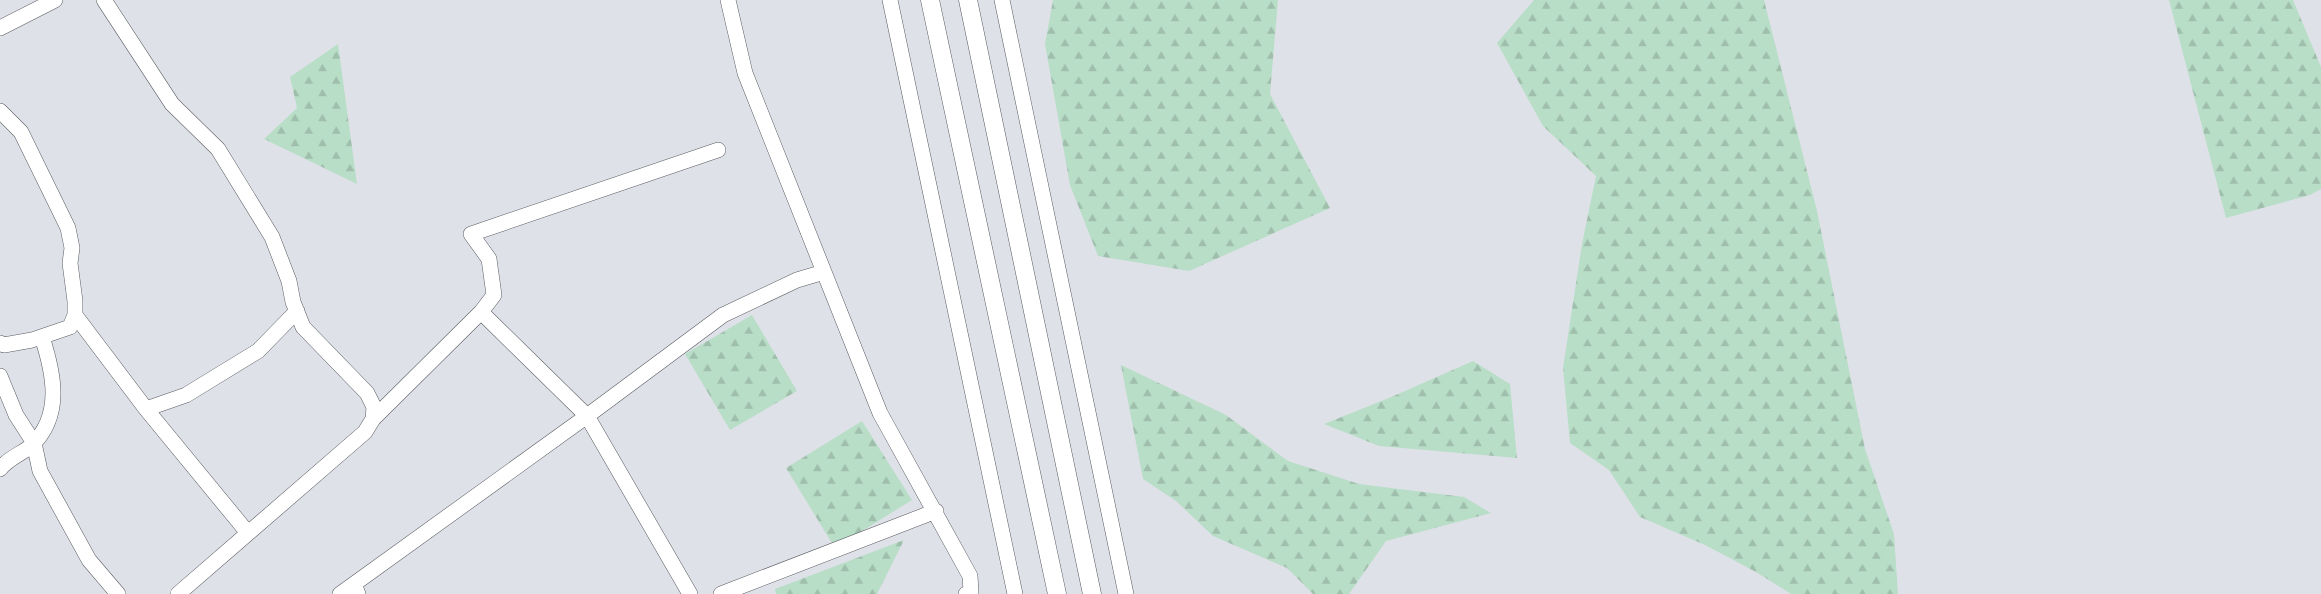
<svg xmlns="http://www.w3.org/2000/svg" width="2321" height="594" viewBox="0 0 2321 594" font-family="'Golos Text',sans-serif">
  <defs>
    <pattern id="forest-firs" width="22" height="20" patternUnits="userSpaceOnUse" patternTransform="scale(1.25)"><rect width="22" height="20" fill="#b8dec7"/><path d="M5 1l3.5 6h-7zM16 11l3.5 6h-7z" fill="#9fbfac"/></pattern>
  </defs>
  <rect width="100%" height="100%" fill="#dfe1e8"/>
  <path fill="url(#forest-firs)" d="M 1053,0 L 1278,0 L 1270,94 L 1330,208 L 1189,271 L 1098,256 L 1070,185 L 1045,44 Z
    M 1534,0 L 1764,0 L 1817,211 L 1865,449 L 1894,534 L 1898,594 L 1791,594 L 1756,572 L 1705,545 L 1640,517 L 1609,470 L 1570,443 L 1563,368 L 1582,244 L 1596,176 L 1543,126 L 1497,43 Z
    M 2169,0 L 2293,0 L 2321,67 L 2321,189 L 2310,195 L 2226,218 Z
    M 338,44 L 357,184 L 264,139 L 297,108 L 290,77 Z
    M 752,315 L 797,391 L 730,430 L 685,354 Z
    M 1473,361 L 1510,384 L 1517,458 L 1379,446 L 1324,424 L 1389,398 Z
    M 1121,365 L 1226,415 L 1288,461 L 1359,484 L 1464,497 L 1491,513 L 1386,541 L 1349,594 L 1313,594 L 1287,568 L 1213,536 L 1176,501 L 1143,479 Z
    M 862,421 L 912,500 L 835,548 L 786,468 Z
    M 904,540 L 877,594 L 776,594 L 775,589 Z"/>
  <g fill="none" stroke-linecap="round" stroke-linejoin="round">
    <defs>
      <path id="minor" d="M 104,0 L 172,104 L 218,149 L 272,237 L 289,281 L 293,302 L 303,327 L 367,393 L 374,407 L 373,419 L 365,432 L 178,594
        M 728,0 L 745,73 L 880,413 L 970,576 L 971,592 L 966,594
        M 890,0 L 1015,594
        M 1002,0 L 1126,594
        M 0,28 L 55,0
        M 0,111 L 21,132 L 68,228 L 72,248 L 70,263 L 75,301 L 75,315 L 70,327 L 32,340 L 4,345 L 0,343
        M 481,312 L 494,295 L 489,259 L 471,234 L 718,150
        M 75,315 L 146,409 L 186,395 L 258,351 L 297,311
        M 0,376 L 16,415 L 34,443 L 40,471 L 89,560 L 118,594
        M 146,409 L 243,527
        M 0,469 C 7,459 21,454 31,446 C 63,416 54,374 42,337
        M 354,584 L 587,416 L 481,312 L 373,419
        M 340,594 L 354,584 L 358,594
        M 690,594 L 587,416 L 723,315 L 797,280 L 824,272
        M 721,594 L 936,511"/>
      <path id="tertiary" d="M 930,0 L 1057,594
        M 968,0 L 1092,594"/>
    </defs>
    <use href="#minor" stroke="#595b61" stroke-width="16"/>
    <use href="#tertiary" stroke="#595b61" stroke-width="19"/>
    <use href="#minor" stroke="#fff" stroke-width="15"/>
    <use href="#tertiary" stroke="#fff" stroke-width="18"/>
  </g>
</svg>
